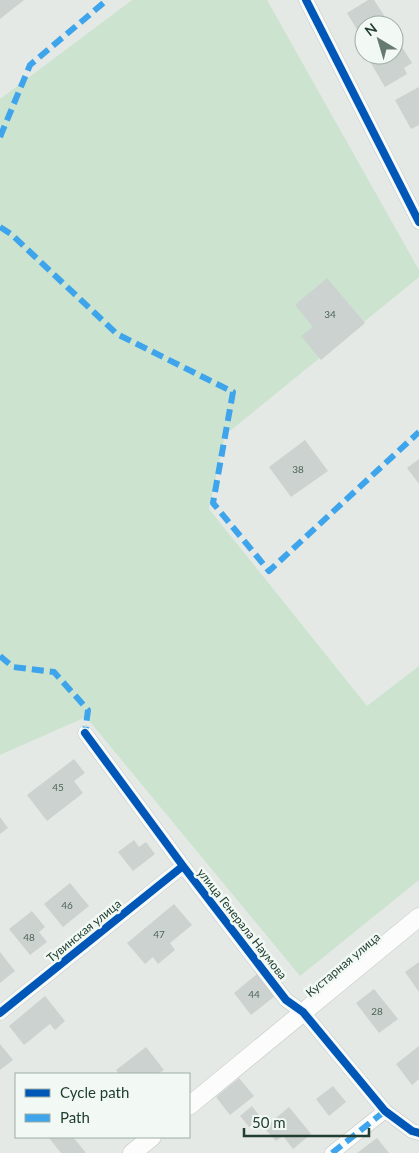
<svg xmlns="http://www.w3.org/2000/svg" width="419" height="1153" viewBox="0 0 419 1153" font-family="Lato,sans-serif">
  <rect width="100%" height="100%" fill="#e4e9e6"/>
  <path fill="#cce3cf" d="M 132,0 L 267,0 L 419,270 L 419,277 L 225,435 L 209,509 L 367,706 L 419,666 L 419,880 L 300,976 L 86,717 L 0,755 L 0,99 Z"/>
  <path fill="#ccd2cf" d="M 0,0 L 24,0 L 0,19 Z
    M 368,0 L 374,0 L 387,20 L 379,25 L 364,25 L 364,34 L 361,36 L 347,13 Z
    M 395,36 L 412,63 L 404,68 L 407,74 L 385,87 L 366,55 L 394,55 L 394,37 Z
    M 419,87 L 419,125 L 411,129 L 395,100 Z
    M 327,278 L 365,323 L 321,360 L 301,336 L 313,327 L 295,305 Z
    M 305,440 L 328,471 L 291,497 L 269,467 Z
    M 419,459 L 419,484 L 407,468 Z
    M 74,759 L 85,773 L 74,781 L 83,793 L 47,821 L 27,795 Z
    M 0,817 L 8,828 L 0,834 Z
    M 134,840 L 139,847 L 146,842 L 155,854 L 133,871 L 118,852 Z
    M 70,883 L 89,906 L 63,927 L 44,904 Z
    M 174,904 L 192,925 L 170,943 L 175,950 L 158,964 L 153,957 L 145,964 L 127,943 Z
    M 32,911 L 45,927 L 39,932 L 47,942 L 30,955 L 9,929 Z
    M 0,952 L 15,971 L 0,983 Z
    M 419,962 L 419,992 L 405,972 Z
    M 257,974 L 275,996 L 251,1015 L 234,993 Z
    M 374,989 L 398,1019 L 379,1033 L 356,1003 Z
    M 45,996 L 65,1021 L 55,1030 L 50,1024 L 24,1045 L 9,1026 Z
    M 0,1044 L 13,1060 L 0,1070 Z
    M 419,1046 L 419,1079 L 412,1085 L 396,1064 Z
    M 146,1047 L 164,1070 L 158,1074 L 119,1074 L 116,1070 Z
    M 239,1078 L 254,1096 L 230,1115 L 216,1097 Z
    M 333,1086 L 346,1102 L 329,1116 L 316,1099 Z
    M 252,1106 L 261,1118 L 249,1127 L 240,1116 Z
    M 289,1107 L 311,1134 L 293,1149 L 283,1136 L 276,1141 L 264,1128 Z
    M 51,1137 L 73,1137 L 86,1153 L 61,1153 L 49,1138 Z
    M 377,1138 L 389,1153 L 357,1153 Z"/>
  <g fill="none" stroke-linecap="round" stroke-linejoin="round">
    <defs>
      <path id="minor" d="M 306,0 L 419,222
        M 85,733 L 183,866 L 286,1000 L 303,1012 L 385,1111 L 412,1131 L 419,1133
        M 0,1013 L 183,866
        M 332,1153 L 385,1111"/>
      <path id="tertiary" d="M 189,1106 L 419,917
        M 132,1153 L 152,1137"/>
    </defs>
    <use href="#minor" stroke="#c1c6c3" stroke-width="15"/>
    <use href="#tertiary" stroke="#c1c6c3" stroke-width="19"/>
    <use href="#minor" stroke="#fbfcfb" stroke-width="14"/>
    <use href="#tertiary" stroke="#fbfcfb" stroke-width="18"/>
    <path stroke="#3ea4eb" stroke-width="6" stroke-dasharray="12 6" stroke-linecap="butt" d="M 0,137 L 30,65 L 107,0
      M 0,227 L 11,234 L 117,334 L 233,392 L 213,503 L 269,571 L 419,432
      M 0,656 L 13,667 L 54,672 L 88,710 L 85,733
      M 332,1153 L 385,1111"/>
    <defs>
      <path id="cycleway" d="M 306,0 L 419,222
        M 85,733 L 183,866 L 286,1000 L 303,1012 L 385,1111 L 412,1131 L 419,1133
        M 0,1013 L 183,866"/>
    </defs>
    <use href="#cycleway" stroke="#f2f9f4" stroke-width="11"/>
    <use href="#cycleway" stroke="#0057b8" stroke-width="8"/>
  </g>
  <g text-anchor="middle" stroke-width="5" stroke-linejoin="round" paint-order="stroke">
    <g font-size="10" fill="#4d6458">
      <text x="330" y="318">34</text>
      <text x="298" y="473">38</text>
      <text x="58" y="791">45</text>
      <text x="67" y="909">46</text>
      <text x="159" y="938">47</text>
      <text x="29" y="941">48</text>
      <text x="254" y="998">44</text>
      <text x="377" y="1015">28</text>
    </g>
    <g font-size="12" fill="#213e30" stroke="#f2f9f4">
      <text transform="translate(242 924) rotate(52)" y="4">улица Генерала Наумова</text>
      <text transform="translate(84 931) rotate(-39)" y="4">Тувинская улица</text>
      <text transform="translate(343 965) rotate(-40)" y="4">Кустарная улица</text>
    </g>
  </g>
  <rect x="15" y="1073" width="175" height="65" fill="#f2f9f4" stroke="#9eaea6"/>
  <rect x="25" y="1089" width="25" height="8" fill="#0057b8" stroke="#9eaea6"/>
  <text x="60" y="1098" font-size="15" fill="#213e30">Cycle path</text>
  <rect x="25" y="1114" width="25" height="8" fill="#3ea4eb" stroke="#9eaea6"/>
  <text x="60" y="1123" font-size="15" fill="#213e30">Path</text>
  <g transform="translate(379 40) rotate(322)"><circle r="24" fill="#f2f9f4" stroke="#9eaea6"/>
  <path d="M0-4L9 19L0 12L-9 19Z" fill="#657a70"/>
  <text y="-8" font-size="14" font-weight="bold" text-anchor="middle" fill="#213e30">N</text>
  </g>
  <path d="M244 1128v8h125v-8" fill="none" stroke="#213e30" stroke-width="2.5"/>
  <text x="252" y="1128" font-size="15" fill="#213e30" stroke="#f2f9f4" stroke-width="4" paint-order="stroke">50 m</text>
</svg>
